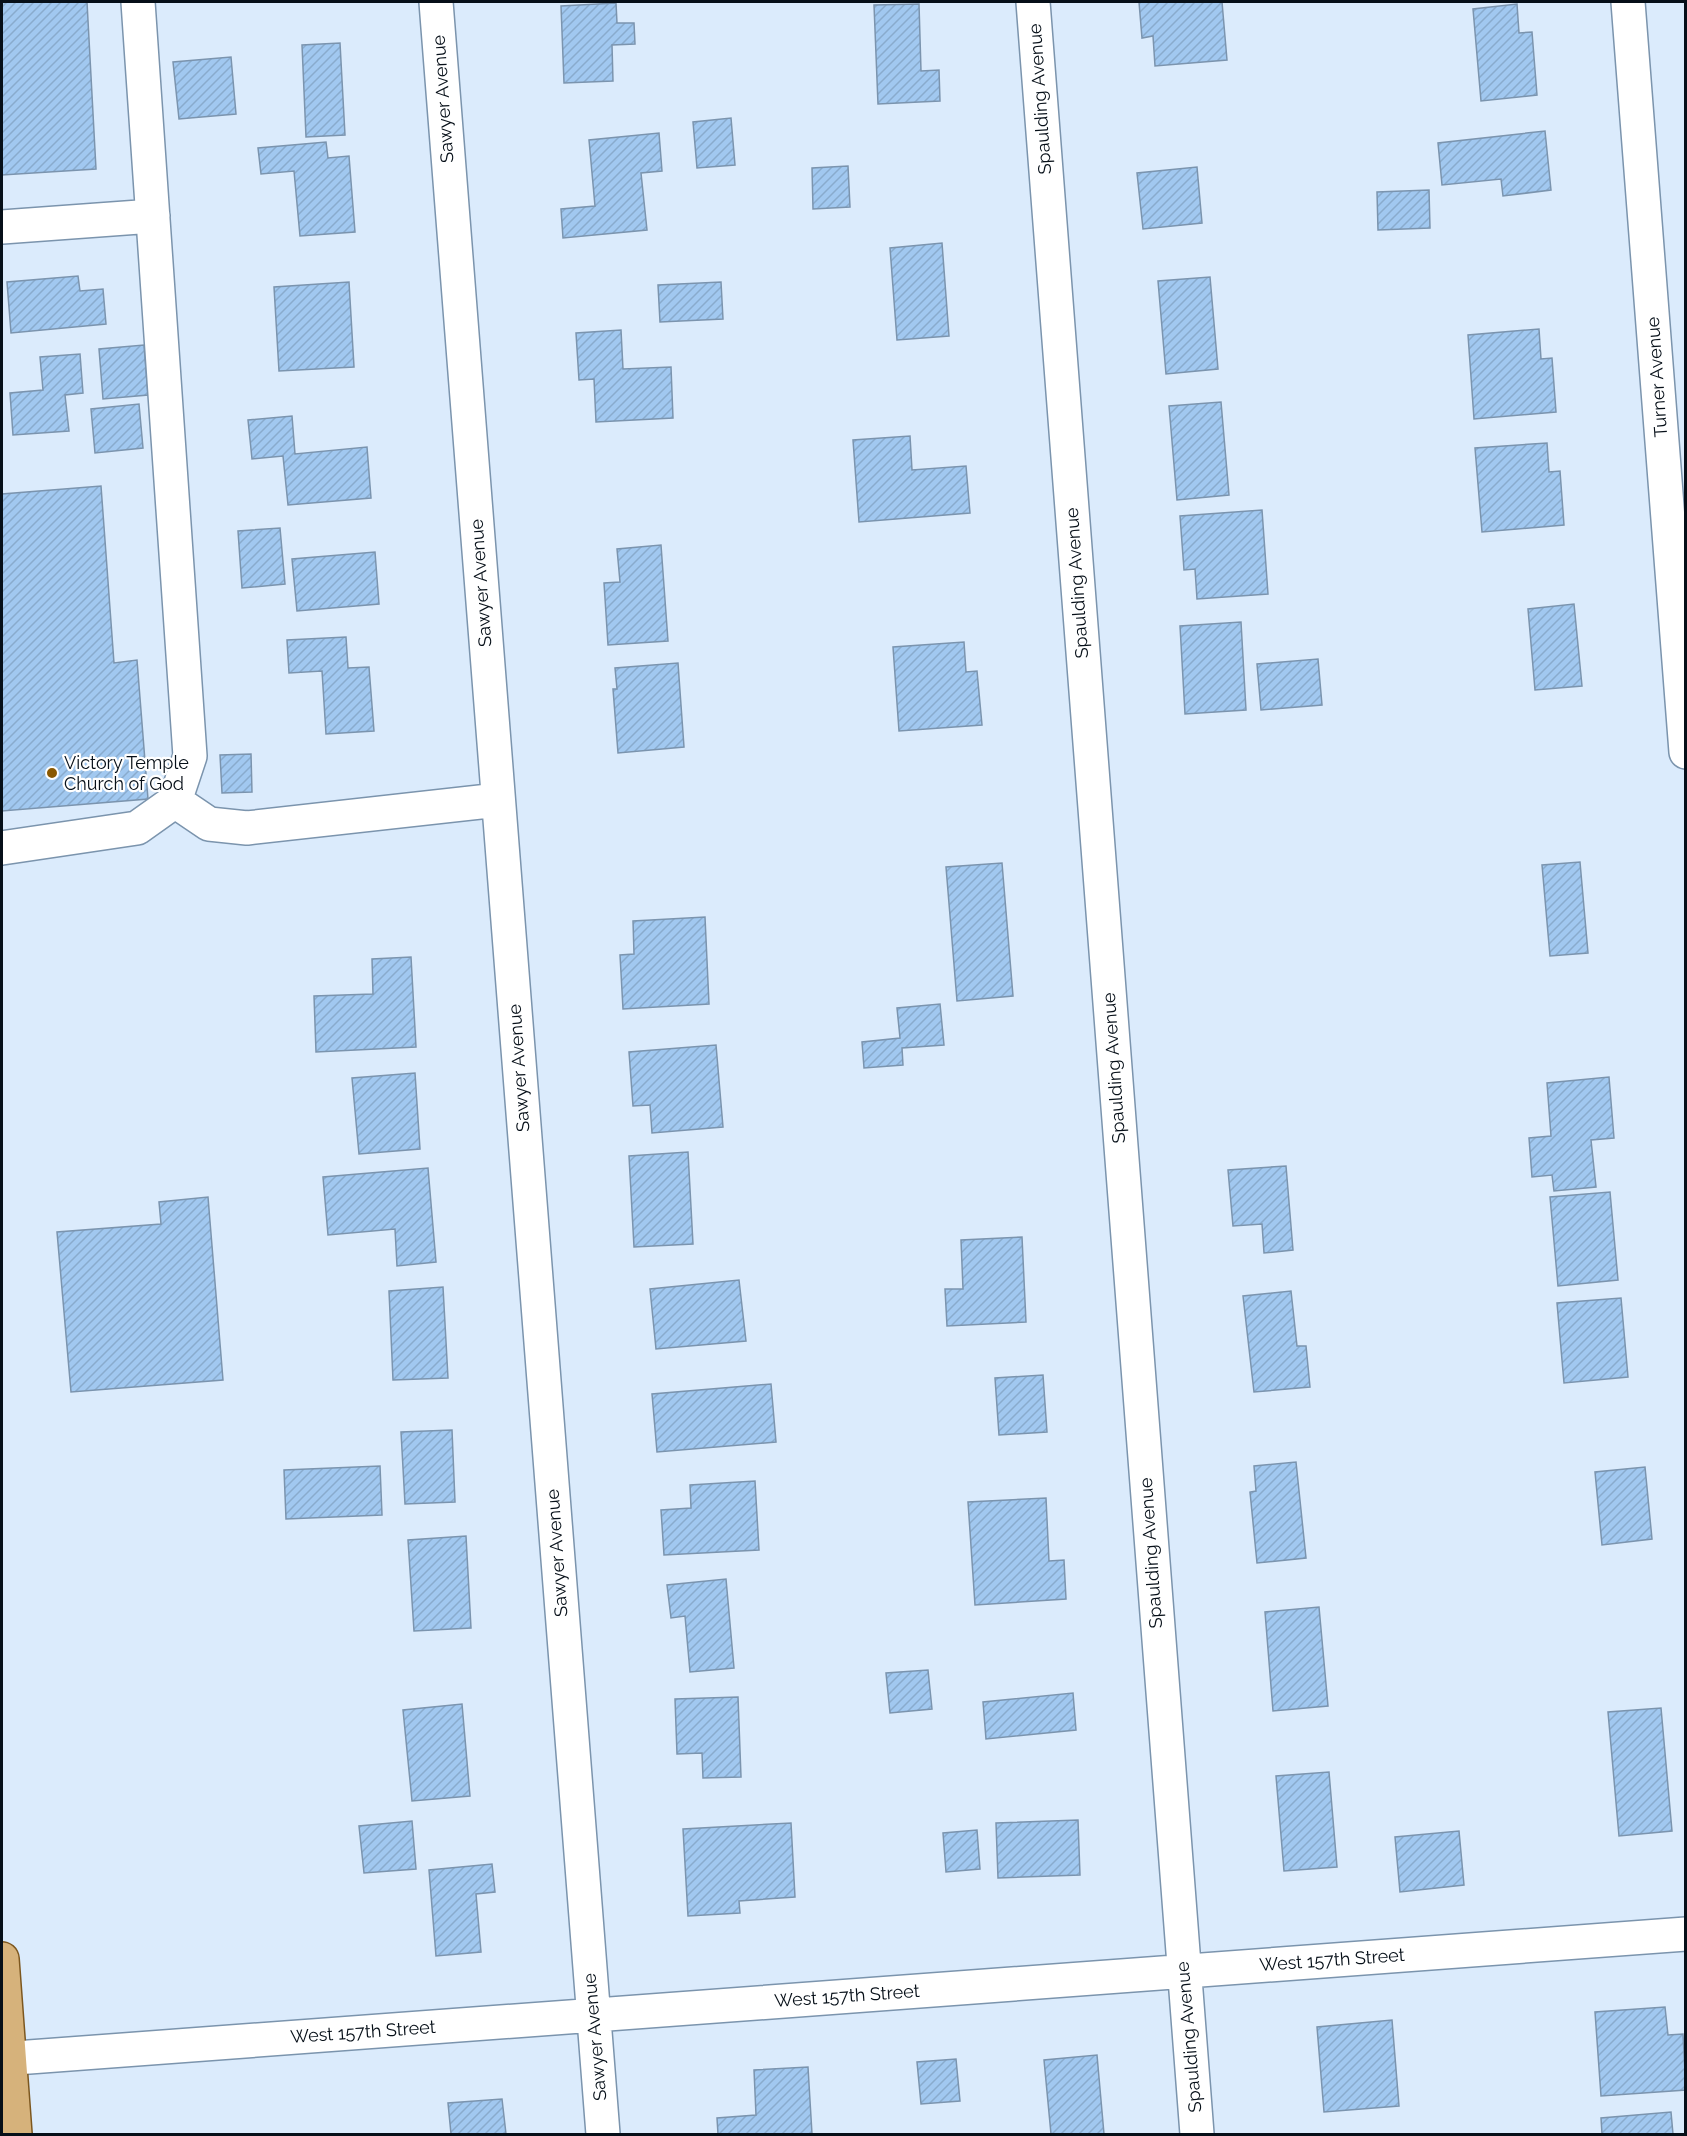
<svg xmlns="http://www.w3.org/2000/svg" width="1687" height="2136" viewBox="0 0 1687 2136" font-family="Raleway,sans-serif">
  <defs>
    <pattern id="building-hatch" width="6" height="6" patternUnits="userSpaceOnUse" patternTransform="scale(1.5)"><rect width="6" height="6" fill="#a1c8f0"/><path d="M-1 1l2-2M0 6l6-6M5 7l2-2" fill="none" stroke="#89abcd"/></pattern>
  </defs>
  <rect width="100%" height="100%" fill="#dbebfc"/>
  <path fill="url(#building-hatch)" stroke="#7b94ae" stroke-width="1.5" d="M 2,2 L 87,2 L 96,169 L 2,175 Z
    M 1139,2 L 1222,2 L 1227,60 L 1155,66 L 1153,36 L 1142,38 Z
    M 616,3 L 617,23 L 634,23 L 635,44 L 612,45 L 613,81 L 564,83 L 561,6 Z
    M 919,4 L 921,71 L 939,70 L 940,101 L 878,104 L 874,5 Z
    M 1517,4 L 1519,33 L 1532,32 L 1537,95 L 1481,101 L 1473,9 Z
    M 340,43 L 345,135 L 306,137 L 302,45 Z
    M 231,57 L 236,114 L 179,119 L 173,62 Z
    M 731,118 L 735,165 L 697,168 L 693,122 Z
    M 1545,131 L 1551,190 L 1503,196 L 1501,179 L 1442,185 L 1438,143 Z
    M 659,133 L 662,171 L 641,173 L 647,230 L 563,238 L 561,209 L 595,206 L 589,140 Z
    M 326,142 L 328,158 L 349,156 L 355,232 L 300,236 L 294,171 L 261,174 L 258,148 Z
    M 848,166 L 850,207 L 813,209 L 812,168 Z
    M 1197,167 L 1202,223 L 1143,229 L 1137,173 Z
    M 1429,190 L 1430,228 L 1378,230 L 1377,192 Z
    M 942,243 L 949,336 L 897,340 L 890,248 Z
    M 78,276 L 80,291 L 103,289 L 106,324 L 11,333 L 7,282 Z
    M 1210,277 L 1218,369 L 1166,374 L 1158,281 Z
    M 349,282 L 354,367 L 279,371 L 274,287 Z
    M 721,282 L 723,319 L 660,322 L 658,285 Z
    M 1539,329 L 1541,359 L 1552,358 L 1556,412 L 1474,419 L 1468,335 Z
    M 621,330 L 623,369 L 671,367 L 673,418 L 596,422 L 594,379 L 579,380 L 576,333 Z
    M 144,345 L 148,395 L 103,399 L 99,349 Z
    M 80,354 L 83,393 L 65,395 L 69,431 L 13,435 L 10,393 L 43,390 L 40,357 Z
    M 1221,402 L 1229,495 L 1177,500 L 1169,406 Z
    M 139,404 L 143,448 L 95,453 L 91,409 Z
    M 292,416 L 295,454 L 367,447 L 371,498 L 288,505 L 283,456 L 252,459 L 248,420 Z
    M 910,436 L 912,470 L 966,466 L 970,513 L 859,522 L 853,440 Z
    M 1547,443 L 1549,472 L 1560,471 L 1564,525 L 1482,532 L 1475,448 Z
    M 101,486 L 114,663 L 137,660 L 148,799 L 2,811 L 2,494 Z
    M 1262,510 L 1268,594 L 1197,599 L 1195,569 L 1184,570 L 1180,516 Z
    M 280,528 L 285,584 L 242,588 L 238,531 Z
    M 661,545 L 668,641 L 608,645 L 604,583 L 620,582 L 617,549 Z
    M 375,552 L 379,604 L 297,611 L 292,559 Z
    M 1574,604 L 1582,686 L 1535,690 L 1528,609 Z
    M 1241,622 L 1246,710 L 1185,714 L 1180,626 Z
    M 346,637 L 348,668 L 369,667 L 374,731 L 326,734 L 322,671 L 289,673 L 287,640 Z
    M 964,642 L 966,672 L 977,671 L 982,725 L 899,731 L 893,647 Z
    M 1318,659 L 1322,705 L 1261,710 L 1257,664 Z
    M 678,663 L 684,747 L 618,753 L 613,689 L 617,689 L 615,668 Z
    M 251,754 L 252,792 L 222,793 L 220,755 Z
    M 1580,862 L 1588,953 L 1550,956 L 1542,865 Z
    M 1002,863 L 1013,996 L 957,1001 L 946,867 Z
    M 705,917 L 709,1004 L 623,1009 L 620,955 L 634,954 L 633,921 Z
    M 411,957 L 416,1047 L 316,1052 L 314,996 L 373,994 L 372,959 Z
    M 940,1004 L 944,1045 L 902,1048 L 903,1065 L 864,1068 L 862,1042 L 900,1038 L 897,1008 Z
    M 716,1045 L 723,1127 L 652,1133 L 650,1105 L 633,1106 L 629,1052 Z
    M 415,1073 L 420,1149 L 359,1154 L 352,1078 Z
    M 1609,1077 L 1614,1138 L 1591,1140 L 1596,1187 L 1554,1191 L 1552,1175 L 1532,1177 L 1529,1138 L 1551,1136 L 1547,1083 Z
    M 688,1152 L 693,1244 L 634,1247 L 629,1156 Z
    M 1286,1166 L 1293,1250 L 1264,1253 L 1262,1224 L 1233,1226 L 1228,1170 Z
    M 428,1168 L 436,1262 L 397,1266 L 395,1229 L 328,1235 L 323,1177 Z
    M 1610,1192 L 1618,1280 L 1558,1286 L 1550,1197 Z
    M 208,1197 L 223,1380 L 71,1392 L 57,1232 L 161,1224 L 159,1202 Z
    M 1022,1237 L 1026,1322 L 947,1326 L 945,1289 L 963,1289 L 961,1240 Z
    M 739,1280 L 746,1341 L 656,1349 L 650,1289 Z
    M 443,1287 L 448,1378 L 393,1380 L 389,1291 Z
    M 1291,1291 L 1297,1346 L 1306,1346 L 1310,1387 L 1254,1392 L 1243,1296 Z
    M 1621,1298 L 1628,1377 L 1564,1383 L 1557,1303 Z
    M 1043,1375 L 1047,1432 L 999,1435 L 995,1378 Z
    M 771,1384 L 776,1442 L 657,1452 L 652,1394 Z
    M 452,1430 L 455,1502 L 405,1504 L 401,1432 Z
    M 1296,1462 L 1306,1558 L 1257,1563 L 1250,1492 L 1256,1491 L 1254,1466 Z
    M 380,1466 L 382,1515 L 286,1519 L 284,1470 Z
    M 1645,1467 L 1652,1539 L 1602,1545 L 1595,1472 Z
    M 755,1481 L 759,1550 L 664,1555 L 661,1510 L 691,1508 L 690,1485 Z
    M 1046,1498 L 1049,1561 L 1064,1560 L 1066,1599 L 975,1605 L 968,1502 Z
    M 466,1536 L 471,1628 L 414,1631 L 408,1540 Z
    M 726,1579 L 734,1668 L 690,1672 L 685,1616 L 671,1618 L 667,1585 Z
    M 1319,1607 L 1328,1706 L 1273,1711 L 1265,1612 Z
    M 928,1670 L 932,1709 L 890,1713 L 886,1673 Z
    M 1073,1693 L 1076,1730 L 986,1739 L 983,1702 Z
    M 738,1697 L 741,1777 L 703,1778 L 702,1753 L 677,1754 L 675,1699 Z
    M 462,1704 L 470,1796 L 412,1801 L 403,1710 Z
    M 1661,1708 L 1672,1831 L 1619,1836 L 1608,1712 Z
    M 1329,1772 L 1337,1867 L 1284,1871 L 1276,1776 Z
    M 1078,1820 L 1080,1875 L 998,1878 L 996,1823 Z
    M 412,1821 L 416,1869 L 364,1873 L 359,1826 Z
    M 791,1823 L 795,1897 L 739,1901 L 740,1913 L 688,1916 L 683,1829 Z
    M 977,1830 L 980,1869 L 946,1872 L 943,1833 Z
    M 1459,1831 L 1464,1885 L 1400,1892 L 1395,1837 Z
    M 492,1864 L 495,1892 L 476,1894 L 481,1952 L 436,1956 L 429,1870 Z
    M 1665,2007 L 1668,2035 L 1683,2034 L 1686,2090 L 1601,2096 L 1595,2012 Z
    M 1392,2020 L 1399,2106 L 1324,2112 L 1317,2027 Z
    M 1097,2055 L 1104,2134 L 1051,2134 L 1044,2060 Z
    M 956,2059 L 960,2101 L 921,2104 L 917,2062 Z
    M 808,2067 L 812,2134 L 718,2134 L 717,2118 L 756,2115 L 754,2070 Z
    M 502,2099 L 506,2134 L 451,2134 L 448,2103 Z
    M 1671,2112 L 1673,2134 L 1602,2134 L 1601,2118 Z"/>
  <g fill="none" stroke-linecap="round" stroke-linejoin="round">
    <defs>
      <path id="minor" d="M 436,2 L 603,2134
        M 1033,2 L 1197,2134
        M 1628,2 L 1686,752
        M 2,227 L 153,216
        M 175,801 L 209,824 L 247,828 L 498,800
        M 2,848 L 137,828 L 175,801 L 190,756 L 138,2
        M 2,2059 L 1686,1934"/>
      <path id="major" d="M 2,1959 L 15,2134"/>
    </defs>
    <use href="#minor" stroke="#7b94ad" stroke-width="36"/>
    <use href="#major" stroke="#7c571f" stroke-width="36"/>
    <use href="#minor" stroke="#fff" stroke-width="33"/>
    <use href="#major" stroke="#d6b27b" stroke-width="33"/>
  </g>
  <circle fill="#8a5801" stroke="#fff" stroke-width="2" cx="52" cy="773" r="6"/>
  <g text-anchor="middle" stroke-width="4.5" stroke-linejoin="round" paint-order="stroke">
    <g font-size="18" fill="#060f18" stroke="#fff">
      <text transform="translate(443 99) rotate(-94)" y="6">Sawyer Avenue</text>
      <text transform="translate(1040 99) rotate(-94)" y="6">Spaulding Avenue</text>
      <text transform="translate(1657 377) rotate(-94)" y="6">Turner Avenue</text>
      <text transform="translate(481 583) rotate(-94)" y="6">Sawyer Avenue</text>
      <text transform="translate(1077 583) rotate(-94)" y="6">Spaulding Avenue</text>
      <text transform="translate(519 1068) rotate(-94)" y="6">Sawyer Avenue</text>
      <text transform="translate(1114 1068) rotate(-94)" y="6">Spaulding Avenue</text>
      <text transform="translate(557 1553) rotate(-94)" y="6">Sawyer Avenue</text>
      <text transform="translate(1151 1553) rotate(-94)" y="6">Spaulding Avenue</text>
      <text transform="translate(1332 1960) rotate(-4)" y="6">West 157th Street</text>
      <text transform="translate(847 1996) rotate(-4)" y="6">West 157th Street</text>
      <text transform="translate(363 2032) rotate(-4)" y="6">West 157th Street</text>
      <text transform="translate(595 2037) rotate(-95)" y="6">Sawyer Avenue</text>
      <text transform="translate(1189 2037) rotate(-95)" y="6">Spaulding Avenue</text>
    </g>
    <g font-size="18" fill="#060f18" stroke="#fff" text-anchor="start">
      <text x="64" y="769">Victory Temple<tspan x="64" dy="21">Church of God</tspan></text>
    </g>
  </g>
  <rect width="1687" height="2136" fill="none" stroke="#060f18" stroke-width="6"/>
</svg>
